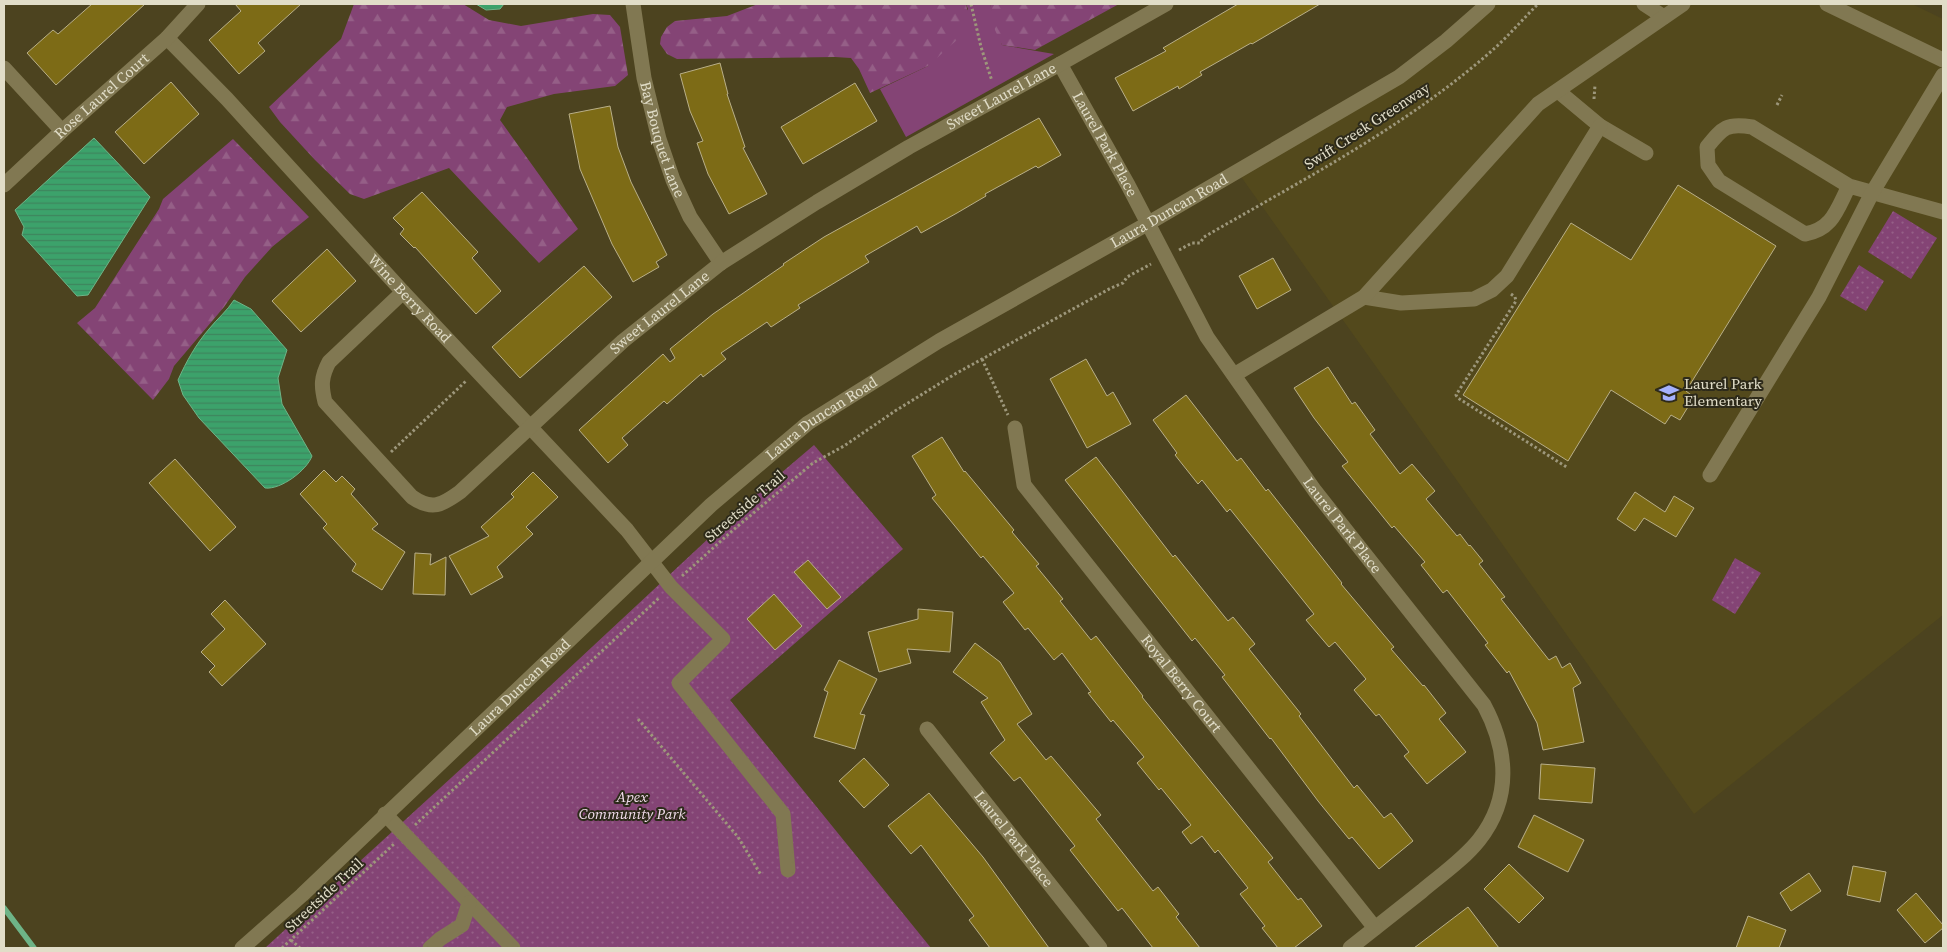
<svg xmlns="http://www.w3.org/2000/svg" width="1947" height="952" viewBox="0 0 1947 952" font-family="'Source Serif 4',serif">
  <defs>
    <pattern id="forest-firs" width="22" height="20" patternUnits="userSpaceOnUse" patternTransform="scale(1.25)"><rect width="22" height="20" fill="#844475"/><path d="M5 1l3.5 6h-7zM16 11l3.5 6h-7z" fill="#955f87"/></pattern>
    <pattern id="park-dots" width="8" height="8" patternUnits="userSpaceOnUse" patternTransform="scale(1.25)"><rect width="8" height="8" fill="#844475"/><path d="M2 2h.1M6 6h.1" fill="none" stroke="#955f87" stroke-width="1.8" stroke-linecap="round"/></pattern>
    <pattern id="water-rules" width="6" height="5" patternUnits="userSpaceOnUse" patternTransform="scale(1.25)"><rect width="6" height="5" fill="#3ca26b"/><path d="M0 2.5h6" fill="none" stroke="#3e855d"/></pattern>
  </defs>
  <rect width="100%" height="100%" fill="#4c431f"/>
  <path fill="#53491c" d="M 1488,4 L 1912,4 L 1943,19 L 1943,615 L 1694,814 L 1237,171 L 1399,77 Z"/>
  <path fill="#844475" d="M 966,4 L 990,4 L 1002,45 L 1054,54 L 906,137 L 880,89 L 928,66 L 968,9 Z"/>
  <path fill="url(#forest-firs)" d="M 354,4 L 463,4 L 489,20 L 521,26 L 593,14 L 610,15 L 620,27 L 628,75 L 615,86 L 554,94 L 507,107 L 500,120 L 578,229 L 539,263 L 449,168 L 364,199 L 350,194 L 315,160 L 280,122 L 269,107 L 341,39 Z
    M 758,4 L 966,4 L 970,22 L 958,39 L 928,66 L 870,93 L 859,69 L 851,58 L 835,57 L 677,59 L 667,54 L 660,44 L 661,37 L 667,27 L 675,21 L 727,16 Z
    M 990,4 L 1119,4 L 1035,50 L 1002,45 L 995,30 Z
    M 233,139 L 309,217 L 272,247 L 245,277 L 224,307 L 174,366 L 169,379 L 153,400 L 77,323 L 95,308 L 159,209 L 163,199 Z"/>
  <path fill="url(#park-dots)" d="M 1893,211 L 1937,238 L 1911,279 L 1868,252 Z
    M 1859,265 L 1884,281 L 1866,311 L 1840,296 Z
    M 814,445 L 903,549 L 730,700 L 931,948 L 265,948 L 475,756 L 754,496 Z
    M 1735,558 L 1761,573 L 1735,614 L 1712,600 Z"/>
  <path fill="url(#water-rules)" stroke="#6eb487" d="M 476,4 L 504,4 L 500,9 L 486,10 Z
    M 94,138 L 150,197 L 88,295 L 77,296 L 22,235 L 24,227 L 15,210 Z
    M 234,300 L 251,309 L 287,350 L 278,378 L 282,404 L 312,456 C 307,470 281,490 265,488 L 199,418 L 183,395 L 178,380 C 186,362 196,344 209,329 C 217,319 227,311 234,300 Z"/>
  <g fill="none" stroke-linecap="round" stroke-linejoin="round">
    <path stroke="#6eb487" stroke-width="5.5" d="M 4,908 L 34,948"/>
  </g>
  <path fill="#7d6b16" stroke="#b9af88" d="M 92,4 L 145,4 L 56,85 L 27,53 L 53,30 L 58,34 Z
    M 235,4 L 301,4 L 258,43 L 265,51 L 239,74 L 209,40 L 241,11 Z
    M 1238,4 L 1320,4 L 1252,44 L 1251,43 L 1200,72 L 1202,75 L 1179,89 L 1178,86 L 1133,111 L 1115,78 L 1166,51 L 1163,48 Z
    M 720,63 L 728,94 L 727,94 L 745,147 L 743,148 L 767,194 L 729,214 L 708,174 L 697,143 L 703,141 L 690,111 L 680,74 Z
    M 171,82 L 199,114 L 144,164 L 115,132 Z
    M 855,83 L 877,121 L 803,164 L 781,127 Z
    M 610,106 L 618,147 L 631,182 L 667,255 L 656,262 L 659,267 L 633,282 L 612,244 L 580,169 L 569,114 Z
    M 1039,118 L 1061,155 L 1038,168 L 1036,166 L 985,194 L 986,196 L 957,213 L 921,233 L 917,226 L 865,256 L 869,262 L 798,305 L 800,308 L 771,327 L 767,322 L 721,353 L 726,359 L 703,377 L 701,374 L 667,404 L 664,401 L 622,438 L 628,445 L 608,463 L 579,430 L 663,354 L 670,362 L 675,358 L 670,349 L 713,314 L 784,265 L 783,264 L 824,237 Z
    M 1678,185 L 1776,246 L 1686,391 L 1694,397 L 1680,420 L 1671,415 L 1665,424 L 1611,390 L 1568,461 L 1463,395 L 1571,223 L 1631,260 Z
    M 422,192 L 478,252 L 472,258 L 501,291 L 476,314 L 415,247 L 414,248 L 400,234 L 404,229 L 393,218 Z
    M 327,249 L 356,281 L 301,332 L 272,301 Z
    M 1273,258 L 1291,290 L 1257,309 L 1239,276 Z
    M 584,266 L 612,297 L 520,378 L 492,347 Z
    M 1086,359 L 1107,396 L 1113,392 L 1131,424 L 1087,448 L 1050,379 Z
    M 1328,367 L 1352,404 L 1355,402 L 1375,430 L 1370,434 L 1400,474 L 1412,464 L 1435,491 L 1426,499 L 1457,536 L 1460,534 L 1469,546 L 1470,545 L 1483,561 L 1479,564 L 1505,597 L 1501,599 L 1549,660 L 1556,656 L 1562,668 L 1570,663 L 1581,683 L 1573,688 L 1584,742 L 1543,750 L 1537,723 L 1509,671 L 1507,673 L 1485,645 L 1488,643 L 1447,590 L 1443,593 L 1421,565 L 1425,562 L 1394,526 L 1392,528 L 1342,466 L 1348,462 L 1314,418 L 1294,388 Z
    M 1186,395 L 1237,461 L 1241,458 L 1266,491 L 1268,489 L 1342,583 L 1341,584 L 1394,647 L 1391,649 L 1423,686 L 1424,685 L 1446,713 L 1439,719 L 1466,752 L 1427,784 L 1404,756 L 1409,752 L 1379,714 L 1376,716 L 1354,690 L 1366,679 L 1335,642 L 1329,647 L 1306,620 L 1314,614 L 1230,509 L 1227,512 L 1202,480 L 1198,484 L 1175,455 L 1177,453 L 1153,420 Z
    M 942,437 L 964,472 L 965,471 L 1014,530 L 1012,532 L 1039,564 L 1036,566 L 1063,599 L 1060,601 L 1091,640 L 1096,636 L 1143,696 L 1142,697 L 1273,858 L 1268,862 L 1298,900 L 1301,898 L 1322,926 L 1294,948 L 1278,948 L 1262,928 L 1265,926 L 1240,894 L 1248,888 L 1218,850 L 1215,853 L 1202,836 L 1191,844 L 1182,832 L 1191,825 L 1161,788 L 1159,790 L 1137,763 L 1144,757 L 1113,720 L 1111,722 L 1088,693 L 1091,692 L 1062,653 L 1054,660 L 1028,628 L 1025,630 L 1003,602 L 1014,593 L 983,556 L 981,558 L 932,498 L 936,495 L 912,456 Z
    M 1096,457 L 1173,557 L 1175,555 L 1228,621 L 1233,617 L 1255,644 L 1249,649 L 1301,714 L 1299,716 L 1354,788 L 1357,785 L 1384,818 L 1391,813 L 1413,841 L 1379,869 L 1352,837 L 1349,839 L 1318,801 L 1271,738 L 1270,739 L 1222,677 L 1225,675 L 1195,638 L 1192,641 L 1065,480 Z
    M 175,459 L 236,527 L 210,551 L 149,483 Z
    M 324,470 L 336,482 L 342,476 L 355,489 L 351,494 L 378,524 L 372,529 L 405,552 L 382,590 L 352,571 L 356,564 L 323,528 L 327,524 L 300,494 Z
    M 533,472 L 558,497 L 526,527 L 533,534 L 497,567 L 503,577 L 471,595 L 449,556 L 489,536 L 481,527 L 514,497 L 511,494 Z
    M 1635,492 L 1665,512 L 1674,496 L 1694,508 L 1676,537 L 1644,518 L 1635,531 L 1617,519 Z
    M 415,553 L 431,554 L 430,565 L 446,557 L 445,595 L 413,594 Z
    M 808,560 L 841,597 L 827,609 L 794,572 Z
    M 774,594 L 802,626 L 775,650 L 747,619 Z
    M 225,600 L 266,644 L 222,686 L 209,672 L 215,666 L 201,652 L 225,629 L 211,614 Z
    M 918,609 L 953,612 L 950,652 L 907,649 L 911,663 L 879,672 L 868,632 L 918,619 Z
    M 975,643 L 1000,662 L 1032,714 L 1017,724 L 1046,760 L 1051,756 L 1101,815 L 1096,819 L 1153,891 L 1158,887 L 1179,914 L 1176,917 L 1200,948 L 1153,948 L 1122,908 L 1118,911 L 1070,850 L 1075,846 L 1020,777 L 1014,781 L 990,753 L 1005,740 L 981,702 L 988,698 L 953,672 Z
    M 839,660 L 877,679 L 860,714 L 865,715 L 855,749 L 814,737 L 828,692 L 824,690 Z
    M 864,758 L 889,785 L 864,808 L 839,781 Z
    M 1541,764 L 1595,768 L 1592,803 L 1539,799 Z
    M 929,793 L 983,857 L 1049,948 L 990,948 L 969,920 L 974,916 L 921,845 L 911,854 L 888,826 Z
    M 1534,815 L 1584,840 L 1568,872 L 1518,847 Z
    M 1509,864 L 1544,898 L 1519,923 L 1484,889 Z
    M 1853,866 L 1886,872 L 1880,902 L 1847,895 Z
    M 1809,873 L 1821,891 L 1791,911 L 1780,893 Z
    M 1916,893 L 1943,925 L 1943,928 L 1925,943 L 1897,910 Z
    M 1468,907 L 1499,948 L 1414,948 Z
    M 1748,916 L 1786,930 L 1779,948 L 1736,948 Z"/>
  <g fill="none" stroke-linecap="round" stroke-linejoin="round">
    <path stroke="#9d977b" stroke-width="3" stroke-dasharray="2.5 2.5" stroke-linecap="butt" d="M 971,4 L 981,47 L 992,81
      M 1594,99 L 1595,85
      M 1777,105 L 1782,95
      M 1179,250 L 1192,243 L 1200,243 L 1204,237 C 1304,179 1409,125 1496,47 C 1511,33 1524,18 1538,4
      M 1511,294 L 1515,297 L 1516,301 L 1456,395 L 1458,398 L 1568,468
      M 982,359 L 1008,415
      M 391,452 L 466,381
      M 682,576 L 732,531 L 813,463 L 844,446 L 895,411 L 955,374 L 1111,288 L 1123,283 L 1127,277 L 1151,264
      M 638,719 L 738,837 L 761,875
      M 415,825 L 659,598
      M 291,940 L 300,948
      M 282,948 L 394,844"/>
    <g stroke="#817852" stroke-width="15">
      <path id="s1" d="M 633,4 L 644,78 L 659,139 L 673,180 L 690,217 L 721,263"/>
      <path d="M 1644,4 L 1664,17"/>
      <path d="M 1827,4 L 1943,60"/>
      <path id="s2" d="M 167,38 L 227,99 L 403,292 L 627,530 L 671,587 L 723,639 L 679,683 L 783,814 L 788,870"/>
      <path id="s3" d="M 1060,64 L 1128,185 L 1207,337 L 1315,491 L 1484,705 C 1508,750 1512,798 1479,840 C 1463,860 1441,875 1422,891 C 1398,910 1374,929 1350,948"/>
      <path d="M 4,68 L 62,131"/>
      <path d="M 1558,91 L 1600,126 L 1646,153"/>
      <path id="s4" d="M 4,185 L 62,131 L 167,38 L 198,4"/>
      <path d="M 1849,186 C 1837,209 1833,229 1805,234 L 1719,181 L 1708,165 L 1707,147 C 1723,127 1727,123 1752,127 L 1849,186 L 1943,212"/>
      <path id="s5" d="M 403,292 L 329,362 C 321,377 321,386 325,402 L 412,497 C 432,511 442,505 460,492 L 623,341 L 721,263 L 817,202 L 909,147 L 1060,64 L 1166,4"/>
      <path d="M 1364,297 L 1401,303 L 1474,299 L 1492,290 L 1507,276 L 1600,126"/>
      <path d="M 1234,375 L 1364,297 L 1538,104 L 1683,4"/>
      <path id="s6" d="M 1015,428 L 1024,485 L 1375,928"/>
      <path d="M 1710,475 L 1819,297 L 1872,193 L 1943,75"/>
      <path id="s7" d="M 927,729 L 1100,948"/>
      <path d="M 385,814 L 513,948"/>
      <path id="s8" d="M 242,948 L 302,895 L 711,505 L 808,423 L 939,341 L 1147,224 L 1399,77 L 1446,41 L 1488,4"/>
      <path d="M 430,948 L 440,939 L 462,925 L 469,903"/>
    </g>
  </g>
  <defs>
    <symbol id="school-bare" viewBox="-9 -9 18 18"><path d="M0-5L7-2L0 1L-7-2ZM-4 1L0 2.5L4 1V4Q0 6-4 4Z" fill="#a5b1fc" stroke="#2d2a1a" stroke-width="2.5" paint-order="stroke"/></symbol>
  </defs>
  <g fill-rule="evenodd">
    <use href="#school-bare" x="1655" y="379" width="28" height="28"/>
  </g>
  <g text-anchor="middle" stroke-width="4" stroke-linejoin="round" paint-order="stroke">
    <g font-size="15" fill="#e1ddc8" stroke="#2d2a1a">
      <text dy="5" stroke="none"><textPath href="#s4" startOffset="132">Rose Laurel Court</textPath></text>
      <text dy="5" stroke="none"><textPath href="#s5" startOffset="999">Sweet Laurel Lane</textPath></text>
      <text transform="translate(1367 126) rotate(-33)" y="5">Swift Creek Greenway</text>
      <text dy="5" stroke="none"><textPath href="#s1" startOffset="139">Bay Bouquet Lane</textPath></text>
      <text dy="5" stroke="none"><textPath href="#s3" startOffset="92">Laurel Park Place</textPath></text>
      <text dy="5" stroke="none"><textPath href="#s8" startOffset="1191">Laura Duncan Road</textPath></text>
      <text dy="5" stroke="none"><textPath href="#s2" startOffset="356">Wine Berry Road</textPath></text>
      <text dy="5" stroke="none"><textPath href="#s5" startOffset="594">Sweet Laurel Lane</textPath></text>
      <text dy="5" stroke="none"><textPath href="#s8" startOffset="786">Laura Duncan Road</textPath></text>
      <text transform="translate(745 506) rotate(-41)" y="5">Streetside Trail</text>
      <text dy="5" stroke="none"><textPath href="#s3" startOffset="542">Laurel Park Place</textPath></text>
      <text dy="5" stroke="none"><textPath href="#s6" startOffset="311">Royal Berry Court</textPath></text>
      <text dy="5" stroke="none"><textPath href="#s8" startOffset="381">Laura Duncan Road</textPath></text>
      <text dy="5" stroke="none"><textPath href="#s7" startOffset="140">Laurel Park Place</textPath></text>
      <text transform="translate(324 895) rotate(-43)" y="5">Streetside Trail</text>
    </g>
    <g font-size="15" fill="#e1ddc8" stroke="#2d2a1a" text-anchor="start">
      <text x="1684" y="389">Laurel Park<tspan x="1684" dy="17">Elementary</tspan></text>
    </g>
    <g font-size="15" font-style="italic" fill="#f2dcec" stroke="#2d2a1a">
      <text x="632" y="802">Apex<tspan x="632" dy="17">Community Park</tspan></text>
    </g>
  </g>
  <rect width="1947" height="952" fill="none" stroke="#e1ddc8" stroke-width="10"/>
</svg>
